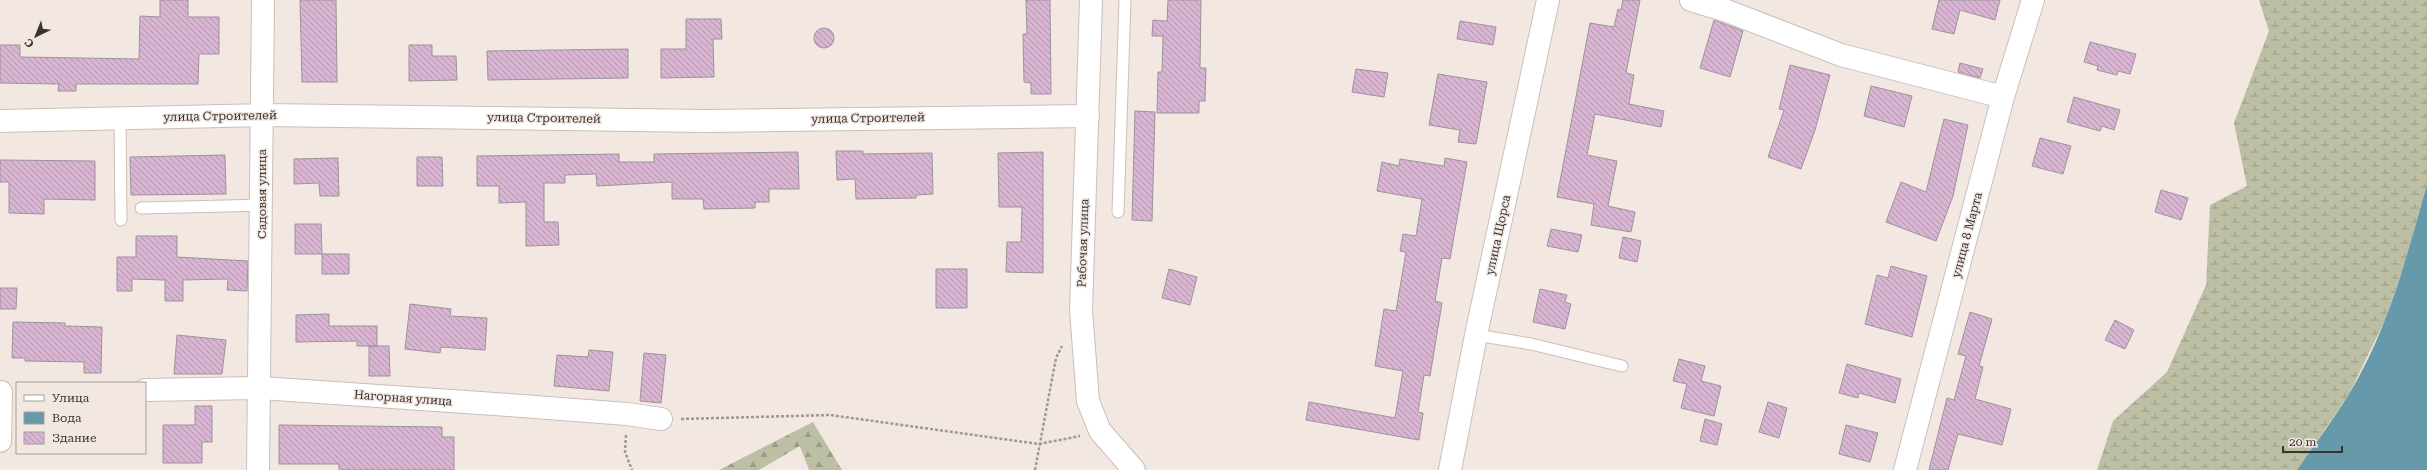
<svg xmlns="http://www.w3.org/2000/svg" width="2427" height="470" viewBox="0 0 2427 470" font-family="'Roboto Serif',serif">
  <defs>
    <pattern id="forest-firs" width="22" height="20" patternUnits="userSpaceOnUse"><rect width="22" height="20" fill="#bcbfa4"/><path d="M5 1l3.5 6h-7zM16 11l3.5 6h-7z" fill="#9a9c86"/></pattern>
    <pattern id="wetland-marsh" width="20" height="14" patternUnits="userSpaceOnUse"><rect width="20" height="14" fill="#bcbfa4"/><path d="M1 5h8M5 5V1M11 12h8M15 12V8" fill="none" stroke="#9a9c86"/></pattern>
    <pattern id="building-back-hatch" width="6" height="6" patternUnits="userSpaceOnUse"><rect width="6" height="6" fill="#dab4d3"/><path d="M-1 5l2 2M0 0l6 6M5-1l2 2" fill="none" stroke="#b293ac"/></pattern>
  </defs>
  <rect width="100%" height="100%" fill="#f2e7e1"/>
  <path fill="url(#forest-firs)" d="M 813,422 L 842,470 L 809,470 L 800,446 L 759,470 L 719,470 Z"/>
  <path fill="url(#wetland-marsh)" d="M 2259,0 L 2427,0 L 2427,184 L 2406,259 L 2385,320 L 2349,394 L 2297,470 L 2097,470 L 2113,421 L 2167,372 L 2206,285 L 2210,205 L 2247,186 L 2234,123 L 2269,31 Z"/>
  <path fill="#669aaa" d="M 2427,184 L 2427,470 L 2297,470 C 2314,445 2333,420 2349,394 C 2388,330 2407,256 2427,184 Z"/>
  <path fill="url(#building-back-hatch)" stroke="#9d939b" d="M 160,0 L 188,0 L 188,17 L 219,17 L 219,54 L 199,54 L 198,84 L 76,84 L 76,91 L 58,91 L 59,84 L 0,83 L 0,45 L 20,45 L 20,57 L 139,59 L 140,16 L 160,17 Z
    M 300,0 L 336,0 L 337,82 L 302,82 Z
    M 1026,0 L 1050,0 L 1051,94 L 1031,94 L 1031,83 L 1024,82 L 1023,34 L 1027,34 Z
    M 1168,0 L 1201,0 L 1200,68 L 1206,68 L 1205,101 L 1199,101 L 1199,113 L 1157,113 L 1158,72 L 1162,72 L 1163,36 L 1152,36 L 1153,20 L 1167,21 Z
    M 1623,0 L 1640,0 L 1626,73 L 1634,75 L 1629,104 L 1664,111 L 1661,127 L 1595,114 L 1587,155 L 1617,161 L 1608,206 L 1635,212 L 1631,232 L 1591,225 L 1594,204 L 1557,197 L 1590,23 L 1614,27 L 1618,9 L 1621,10 Z
    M 1939,0 L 2000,0 L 1995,20 L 1960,10 L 1954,34 L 1932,29 Z
    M 686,19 L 721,19 L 722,39 L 713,39 L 714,77 L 661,78 L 661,49 L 686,49 Z
    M 1714,20 L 1743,31 L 1730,77 L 1700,68 Z
    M 1460,21 L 1496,27 L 1493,45 L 1457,39 Z
    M814 38a10 10 0 1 1 20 0a10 10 0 1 1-20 0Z
    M 2090,42 L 2136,54 L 2130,74 L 2118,71 L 2117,75 L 2097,70 L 2098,66 L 2084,62 Z
    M 409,45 L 432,45 L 432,56 L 456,56 L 457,80 L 409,81 Z
    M 628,49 L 628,78 L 488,80 L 487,51 Z
    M 1960,63 L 1983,69 L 1980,78 L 1958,72 Z
    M 1790,65 L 1830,75 L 1815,130 L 1801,169 L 1768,157 L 1784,110 L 1779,109 Z
    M 1356,69 L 1388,73 L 1384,97 L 1352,92 Z
    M 1438,74 L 1487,82 L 1476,144 L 1458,142 L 1460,130 L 1429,125 Z
    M 1871,86 L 1912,96 L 1904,127 L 1864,116 Z
    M 2074,97 L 2120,110 L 2114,130 L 2102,126 L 2100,131 L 2067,122 Z
    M 1135,111 L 1155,112 L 1152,221 L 1132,220 Z
    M 1944,119 L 1968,125 L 1953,196 L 1936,241 L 1886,222 L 1901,182 L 1926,192 Z
    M 2040,138 L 2071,146 L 2063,174 L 2032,166 Z
    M 836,151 L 863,151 L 863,154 L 932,153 L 933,194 L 916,195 L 916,198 L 856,199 L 855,179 L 837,180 Z
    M 798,152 L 799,189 L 769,189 L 769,202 L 755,202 L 755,208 L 704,209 L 703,199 L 672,199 L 672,182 L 597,186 L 596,174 L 565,175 L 565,183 L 544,183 L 544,222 L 558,222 L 559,245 L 526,246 L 526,202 L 499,203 L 499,186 L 477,186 L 477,156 L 619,154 L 619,162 L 654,162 L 654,154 Z
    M 1043,152 L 1043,273 L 1006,272 L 1007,242 L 1021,242 L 1022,207 L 999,207 L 998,153 Z
    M 225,155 L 226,194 L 131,195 L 130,157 Z
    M 417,157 L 442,157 L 443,186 L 417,186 Z
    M 338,158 L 339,196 L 320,196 L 319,183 L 294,184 L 294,159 Z
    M 1445,158 L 1467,162 L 1450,259 L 1442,258 L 1435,301 L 1442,303 L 1430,376 L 1424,375 L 1418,412 L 1423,413 L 1419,440 L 1306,420 L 1309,402 L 1395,418 L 1403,371 L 1375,366 L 1384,309 L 1396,311 L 1406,252 L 1400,251 L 1403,234 L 1416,236 L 1422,199 L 1377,191 L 1382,162 L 1399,166 L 1400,159 L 1444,166 Z
    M 0,160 L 95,161 L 95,200 L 44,199 L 44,214 L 9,213 L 9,182 L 0,182 Z
    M 2161,190 L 2188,198 L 2181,220 L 2155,212 Z
    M 295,224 L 321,224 L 322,254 L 295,254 Z
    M 1551,229 L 1582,235 L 1578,252 L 1547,246 Z
    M 136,236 L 177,236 L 177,257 L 248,261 L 247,291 L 227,290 L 228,279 L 183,280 L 183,301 L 165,301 L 165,280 L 132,279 L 132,291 L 117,291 L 117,257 L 136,257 Z
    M 1623,237 L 1641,241 L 1637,262 L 1619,258 Z
    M 322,254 L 349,254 L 349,274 L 322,274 Z
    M 1891,266 L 1927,276 L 1912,337 L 1865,324 L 1877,275 L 1888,278 Z
    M 936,269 L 967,269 L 967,308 L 936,308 Z
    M 1169,269 L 1197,277 L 1190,305 L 1162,298 Z
    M 0,288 L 17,288 L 16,309 L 0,309 Z
    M 1540,289 L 1567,295 L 1565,302 L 1571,304 L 1565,329 L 1533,322 Z
    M 410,304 L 451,309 L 450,316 L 487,318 L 485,350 L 441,347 L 440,353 L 405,349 Z
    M 1970,312 L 1992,319 L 1979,366 L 1983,367 L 1975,399 L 2011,409 L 2002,445 L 1958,434 L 1948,470 L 1929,470 L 1947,398 L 1954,400 L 1966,356 L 1958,354 Z
    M 329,314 L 329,326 L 377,326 L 377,346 L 357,346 L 357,341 L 296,342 L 296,315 Z
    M 2115,320 L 2134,330 L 2125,349 L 2105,340 Z
    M 13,322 L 65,323 L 65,326 L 102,327 L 101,373 L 84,373 L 84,362 L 25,361 L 25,358 L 12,358 Z
    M 177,335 L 226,340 L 222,374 L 174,374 Z
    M 369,346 L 389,346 L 390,376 L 369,376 Z
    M 589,350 L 613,352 L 609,391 L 554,386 L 557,355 L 588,357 Z
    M 644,353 L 666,355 L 661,403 L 640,401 Z
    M 1679,359 L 1705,366 L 1701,381 L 1721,386 L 1714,416 L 1681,408 L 1687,384 L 1673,381 Z
    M 1847,364 L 1901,379 L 1895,403 L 1859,393 L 1858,398 L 1839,393 Z
    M 1768,402 L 1787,408 L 1779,438 L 1759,432 Z
    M 195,406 L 212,406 L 212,442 L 202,442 L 202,463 L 163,463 L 163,425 L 195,425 Z
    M 1705,419 L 1722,424 L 1717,445 L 1700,441 Z
    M 279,425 L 442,427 L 442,437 L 454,437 L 454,470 L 339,470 L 339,464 L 279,464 Z
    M 1846,425 L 1878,433 L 1870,462 L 1839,454 Z"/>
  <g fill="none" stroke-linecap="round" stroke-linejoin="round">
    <defs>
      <path id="service" d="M 120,118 L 121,220
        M 141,208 L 262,205
        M 1118,212 L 1125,0
        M 1476,335 L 1531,344 L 1622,366"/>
      <path id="minor" d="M 1691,0 L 1727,11 L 1841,55 L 2003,97
        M 0,121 L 263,115 L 707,121 L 1088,116
        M 145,390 L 261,388 L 509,405 L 627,414 L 661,419
        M 0,441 L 1,392
        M 258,470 L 263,0
        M 1450,470 L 1476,335 L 1548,0
        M 1905,470 L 2003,97 L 2033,0"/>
      <path id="secondary" d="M 1091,0 L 1081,310 L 1088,401 L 1100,431 L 1134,470"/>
    </defs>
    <use href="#service" stroke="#cabfb9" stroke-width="13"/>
    <use href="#minor" stroke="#cabfb9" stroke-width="24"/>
    <use href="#secondary" stroke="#cabfb9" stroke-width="24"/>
    <path stroke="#a09893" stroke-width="2.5" stroke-dasharray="3 2" stroke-linecap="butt" d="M 681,419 L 830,415 L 1039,444 L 1080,436
      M 626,435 L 625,452 L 632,470
      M 1035,470 L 1056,358 L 1062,346"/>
    <use href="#service" stroke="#fff" stroke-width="11"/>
    <use href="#minor" stroke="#fff" stroke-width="22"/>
    <use href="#secondary" stroke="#fff" stroke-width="22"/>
  </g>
  <g text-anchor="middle" stroke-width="3" stroke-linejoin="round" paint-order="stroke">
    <g font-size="12" fill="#383331" stroke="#f2e7e1">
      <text transform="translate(220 116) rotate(-1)" y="4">улица Строителей</text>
      <text transform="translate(544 118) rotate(1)" y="4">улица Строителей</text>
      <text transform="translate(868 118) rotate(-1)" y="4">улица Строителей</text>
      <text transform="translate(262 194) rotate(-90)" y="4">Садовая улица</text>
      <text transform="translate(1498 235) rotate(-78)" y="4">улица Щорса</text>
      <text transform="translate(1967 235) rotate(-75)" y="4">улица 8 Марта</text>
      <text transform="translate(1083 243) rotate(-88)" y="4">Рабочая улица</text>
      <text transform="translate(403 398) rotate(4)" y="4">Нагорная улица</text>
    </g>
  </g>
  <rect x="16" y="382" width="130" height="72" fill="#f2e7e1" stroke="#a89f9b"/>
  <rect x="24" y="395" width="20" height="6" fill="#ffffff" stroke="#a89f9b"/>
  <text x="52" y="402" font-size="12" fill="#383331">Улица</text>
  <rect x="24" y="412" width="20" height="12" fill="#669aaa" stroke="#a89f9b"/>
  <text x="52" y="422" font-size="12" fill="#383331">Вода</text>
  <rect x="24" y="432" width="20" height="12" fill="url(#building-back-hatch)" stroke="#a89f9b"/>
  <text x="52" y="442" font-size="12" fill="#383331">Здание</text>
  <g transform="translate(36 36) rotate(223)" stroke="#f2e7e1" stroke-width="3" paint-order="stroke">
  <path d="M0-3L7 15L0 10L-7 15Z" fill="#383331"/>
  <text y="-6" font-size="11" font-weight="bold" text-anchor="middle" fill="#383331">С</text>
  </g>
  <path d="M2283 446v6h59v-6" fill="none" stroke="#383331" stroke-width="2"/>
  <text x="2289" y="446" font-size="12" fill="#383331" stroke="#f2e7e1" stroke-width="3" paint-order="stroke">20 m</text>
</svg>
